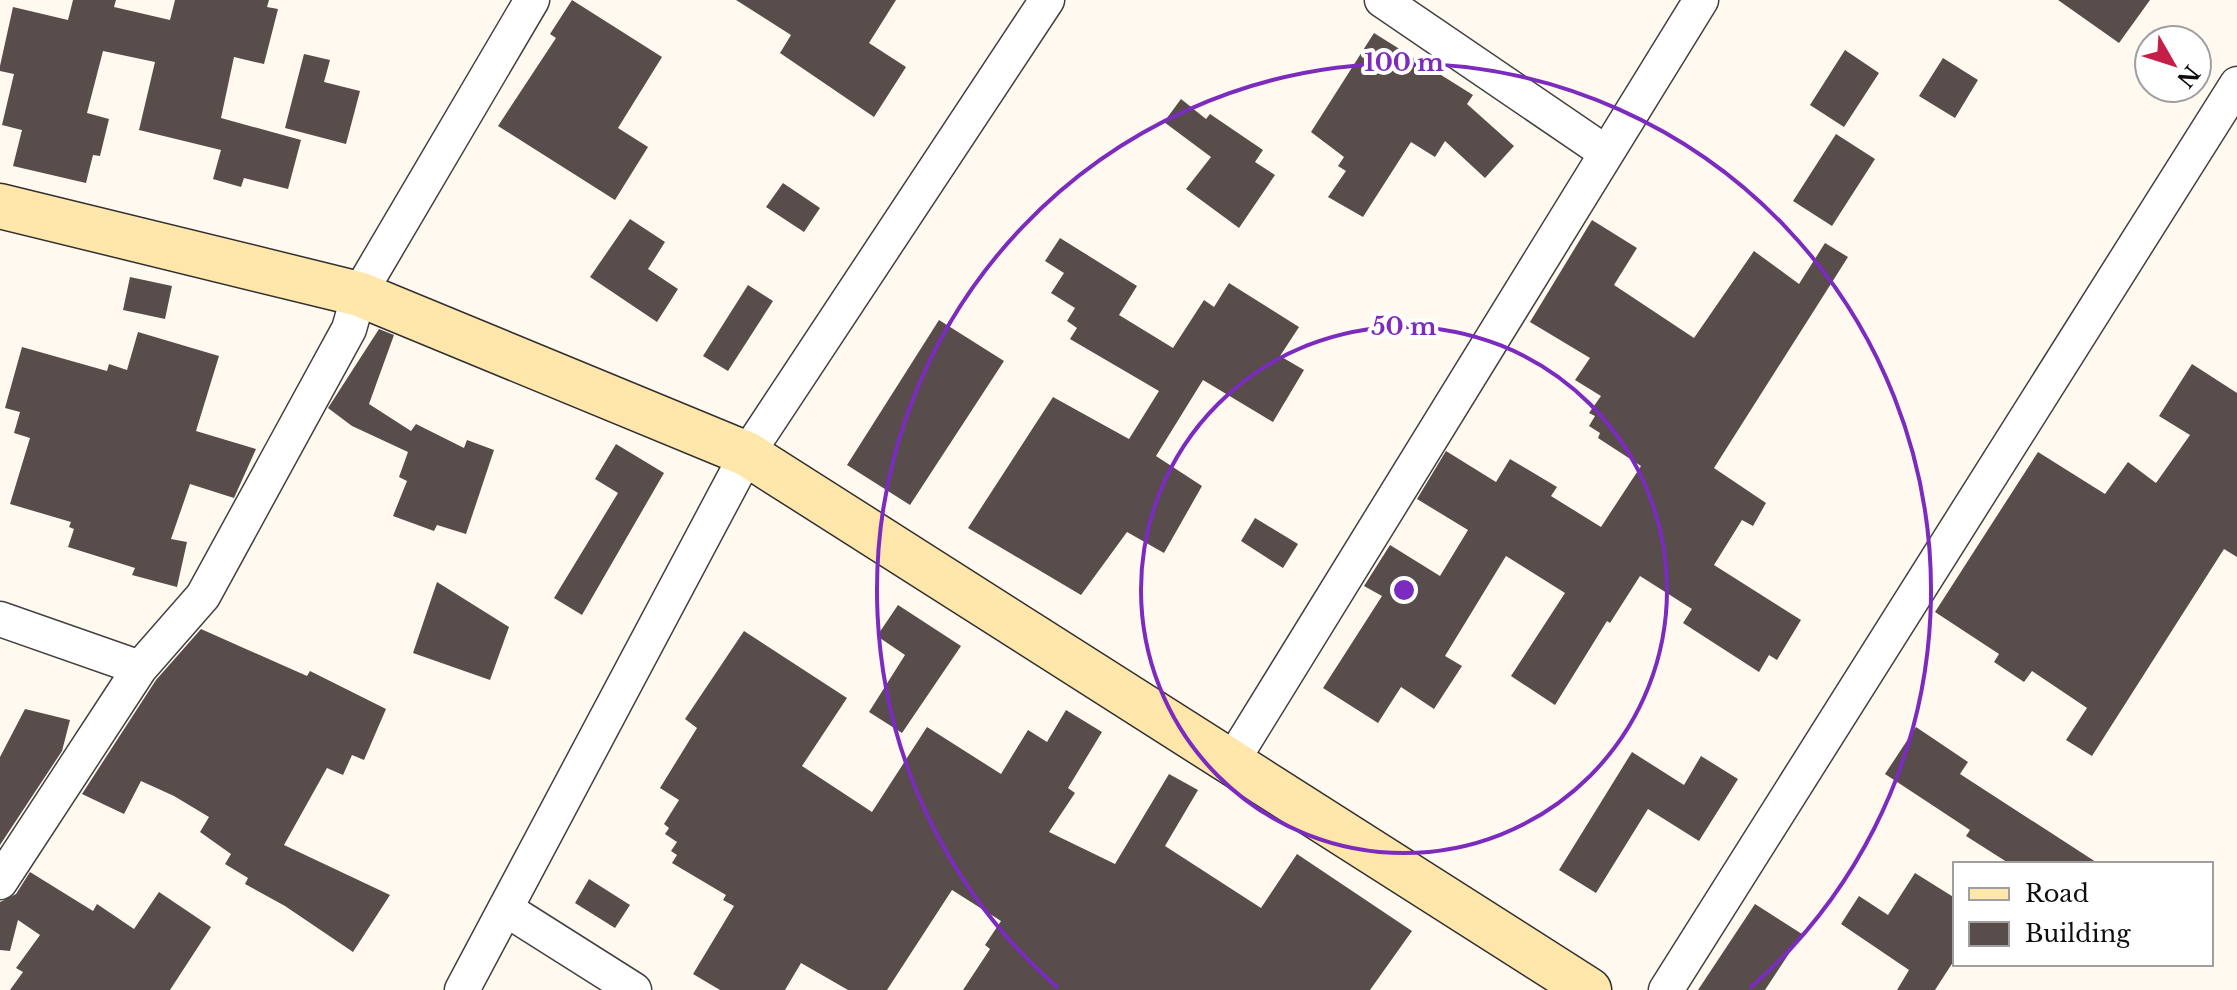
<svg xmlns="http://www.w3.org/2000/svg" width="2237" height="990" viewBox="0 0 2237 990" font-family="'Libre Baskerville',serif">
  <rect width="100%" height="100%" fill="#fff9f0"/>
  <path fill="#584d4a" d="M 73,0 L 116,0 L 114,7 L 170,20 L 175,0 L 269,0 L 267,7 L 278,9 L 264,64 L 234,57 L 221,118 L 301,140 L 288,189 L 244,178 L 241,187 L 213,179 L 221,150 L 139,130 L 155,62 L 103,51 L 87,113 L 109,119 L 100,156 L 93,155 L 86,183 L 13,166 L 22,130 L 2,125 L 14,74 L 0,71 L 0,66 L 13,7 L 68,20 Z
    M 572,0 L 662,57 L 618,128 L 648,147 L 615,200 L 498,126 L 556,38 L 550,34 Z
    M 736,0 L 896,0 L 869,43 L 906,67 L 874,117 L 780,53 L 791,35 Z
    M 2058,0 L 2150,0 L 2119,43 Z
    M 1374,33 L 1473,95 L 1467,104 L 1514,146 L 1485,178 L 1445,141 L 1435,157 L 1411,142 L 1363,217 L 1328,197 L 1346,171 L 1338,166 L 1344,157 L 1311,132 Z
    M 1845,50 L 1879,73 L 1844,127 L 1810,105 Z
    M 304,54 L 330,60 L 324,82 L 360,91 L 346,144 L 285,128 Z
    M 1943,58 L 1978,80 L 1955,118 L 1919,96 Z
    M 1181,99 L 1206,119 L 1210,114 L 1263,150 L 1255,162 L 1275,175 L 1239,228 L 1186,189 L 1211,157 L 1164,122 Z
    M 1836,134 L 1875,159 L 1832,226 L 1793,201 Z
    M 783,183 L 820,208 L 804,232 L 766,207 Z
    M 630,219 L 665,242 L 648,269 L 678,289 L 657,322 L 590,277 Z
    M 1592,220 L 1637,248 L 1614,285 L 1694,338 L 1754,251 L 1799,284 L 1825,243 L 1848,257 L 1714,468 L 1766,503 L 1753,526 L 1742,520 L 1714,565 L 1801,620 L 1777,660 L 1769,655 L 1759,672 L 1683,623 L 1692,609 L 1640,576 L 1610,623 L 1607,621 L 1555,705 L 1511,676 L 1565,593 L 1506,556 L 1445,656 L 1462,666 L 1434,709 L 1401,687 L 1378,723 L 1323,688 L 1382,596 L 1364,586 L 1390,545 L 1440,576 L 1468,530 L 1417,499 L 1446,451 L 1496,482 L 1510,459 L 1557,487 L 1551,496 L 1601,527 L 1641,466 L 1598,438 L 1600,433 L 1589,426 L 1595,416 L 1589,413 L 1601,396 L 1575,380 L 1590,358 L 1530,322 Z
    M 1060,238 L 1137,286 L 1119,315 L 1173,348 L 1204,300 L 1214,307 L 1229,283 L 1299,327 L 1280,356 L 1304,370 L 1273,422 L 1203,380 L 1156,456 L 1202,486 L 1164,553 L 1127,532 L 1081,595 L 968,528 L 1053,397 L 1129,439 L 1159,391 L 1070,339 L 1077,328 L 1067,321 L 1075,308 L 1051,293 L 1064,273 L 1045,261 Z
    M 130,277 L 172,286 L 165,319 L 123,310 Z
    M 748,285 L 773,301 L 728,371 L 703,356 Z
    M 939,320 L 1004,361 L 910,505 L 847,465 Z
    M 379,329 L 394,335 L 369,404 L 411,431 L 416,424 L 464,448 L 467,440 L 494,450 L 466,534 L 437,525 L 434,531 L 393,516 L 407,481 L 399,477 L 408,452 L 352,426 L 328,408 Z
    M 138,332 L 219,356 L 196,431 L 256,449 L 234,498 L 190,484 L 171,539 L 187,542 L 177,587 L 132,575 L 135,568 L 68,547 L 74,529 L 69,527 L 71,522 L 10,504 L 30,438 L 14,433 L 20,412 L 5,408 L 22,347 L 107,371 L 109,364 L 127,370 Z
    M 2192,364 L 2237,393 L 2237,557 L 2224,549 L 2092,756 L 2066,740 L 2087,708 L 2032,671 L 2024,682 L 1994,662 L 1999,654 L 1935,612 L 2038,452 L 2105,494 L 2128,462 L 2156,483 L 2190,435 L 2159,416 Z
    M 616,444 L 664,473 L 582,615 L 554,598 L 618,493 L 595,479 Z
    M 1255,518 L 1298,544 L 1283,568 L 1241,541 Z
    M 437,582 L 509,627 L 490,680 L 413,653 Z
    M 898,605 L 961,646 L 902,733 L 869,712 L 905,655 L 877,636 Z
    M 201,629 L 307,676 L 310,671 L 386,709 L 364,760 L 352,755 L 343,775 L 327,768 L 284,845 L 390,895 L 353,952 L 285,906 L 245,884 L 248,878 L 225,864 L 231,854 L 200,832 L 209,817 L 174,796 L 141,781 L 124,814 L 82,794 L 156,680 Z
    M 744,631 L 847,698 L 802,766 L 872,812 L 927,727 L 1001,774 L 1028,730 L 1047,742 L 1066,710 L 1102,732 L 1068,788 L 1075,793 L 1049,832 L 1115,864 L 1169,774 L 1198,790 L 1165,846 L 1261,908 L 1297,854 L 1412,931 L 1370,990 L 963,990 L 990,949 L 985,945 L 1001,921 L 952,890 L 887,990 L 848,990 L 801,963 L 785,990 L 720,990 L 693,974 L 734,906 L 723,900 L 726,895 L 672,863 L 677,855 L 671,851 L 677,842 L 665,834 L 669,828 L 664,824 L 679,800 L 660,788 L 697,728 L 685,719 Z
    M 25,709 L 70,720 L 62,751 L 0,845 L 0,757 Z
    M 1916,727 L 1968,762 L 1960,774 L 2099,864 L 2010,864 L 1966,836 L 1970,830 L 1885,774 Z
    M 1632,752 L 1684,785 L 1701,756 L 1738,779 L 1699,841 L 1648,809 L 1596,893 L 1559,870 Z
    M 30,872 L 93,911 L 97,904 L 134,929 L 159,892 L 211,927 L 170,990 L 10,990 L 23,972 L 16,968 L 40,935 L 18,920 L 10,951 L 0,950 L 0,902 L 16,894 Z
    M 1915,873 L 1955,898 L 1955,959 L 1935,990 L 1897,990 L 1909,970 L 1841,924 L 1859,896 L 1888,915 Z
    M 589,879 L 630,905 L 615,928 L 575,903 Z
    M 1755,904 L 1802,934 L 1765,990 L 1698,990 Z"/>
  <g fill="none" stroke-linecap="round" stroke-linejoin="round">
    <defs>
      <path id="street" d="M 1382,0 L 1605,152
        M 0,619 L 140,668
        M 1232,761 L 1701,0
        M 0,882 L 140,668 L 203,596 L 349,329 L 359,294 L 532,0
        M 506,909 L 634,990
        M 462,990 L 747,454 L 1047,0
        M 1666,990 L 2237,84"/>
      <path id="secondary" d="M 0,206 L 359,294 L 747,454 L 1589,990"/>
    </defs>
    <use href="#street" stroke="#414141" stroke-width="37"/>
    <use href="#secondary" stroke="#303030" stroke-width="47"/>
    <use href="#street" stroke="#fff" stroke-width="34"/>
    <use href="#secondary" stroke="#ffe6ab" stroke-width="44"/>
  </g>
  <g fill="none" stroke="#7b2cbf" stroke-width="4">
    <circle cx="1404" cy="590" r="263"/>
    <path d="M1058 988A527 527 0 1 1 1750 988"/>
  </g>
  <circle cx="1404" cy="590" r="12" fill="#7b2cbf" stroke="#fff" stroke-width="4"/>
  <g font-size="24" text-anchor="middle" font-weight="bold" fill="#7b2cbf" stroke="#fff" stroke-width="8" stroke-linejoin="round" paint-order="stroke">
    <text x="1404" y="71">100 m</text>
    <text x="1404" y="335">50 m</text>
  </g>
  <rect x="1953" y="862" width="260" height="104" fill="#ffffff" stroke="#9f9f9f" stroke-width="2"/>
  <rect x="1969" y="888" width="40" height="12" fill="#ffe6ab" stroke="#9f9f9f" stroke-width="2"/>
  <text x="2025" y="902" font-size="24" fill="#0e0e0e">Road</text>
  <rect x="1969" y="922" width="40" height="24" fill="#584d4a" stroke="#9f9f9f" stroke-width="2"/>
  <text x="2025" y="942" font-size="24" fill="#0e0e0e">Building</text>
  <g transform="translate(2173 64) rotate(129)"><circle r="38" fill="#ffffff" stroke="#9f9f9f" stroke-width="2"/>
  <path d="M0-6L14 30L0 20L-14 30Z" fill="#c61f47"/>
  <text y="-12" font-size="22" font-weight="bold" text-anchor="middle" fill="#0e0e0e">N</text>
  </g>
</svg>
